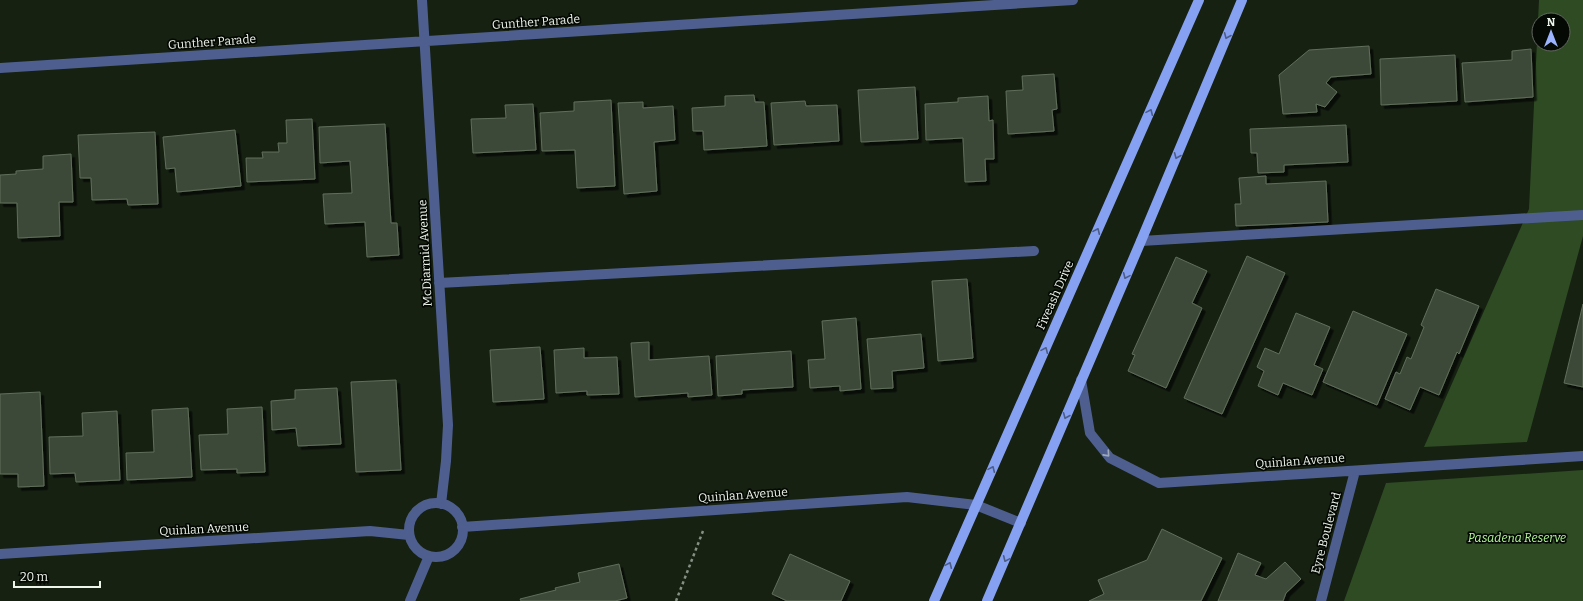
<svg xmlns="http://www.w3.org/2000/svg" width="1583" height="601" viewBox="0 0 1583 601" font-family="Bitter,serif">
  <defs>
    <filter id="shadow"><feDropShadow dx="3.5" dy="3.5" stdDeviation="0" flood-color="#0009"/></filter>
  </defs>
  <rect width="100%" height="100%" fill="#162112"/>
  <path fill="#2e4b23" fill-rule="evenodd" d="M 1539,0 L 1583,0 L 1583,236 L 1527,442 L 1424,447 L 1529,209 ZM 1539,20 L 1563,20 L 1563,44 L 1539,44 Z
    M 1583,470 L 1583,601 L 1344,601 L 1386,483 Z"/>
  <path fill="#3e4a39" stroke="#606e5b" filter="url(#shadow)" d="M 1369,46 L 1371,74 L 1331,77 L 1326,83 L 1337,92 L 1325,107 L 1316,104 L 1317,112 L 1283,114 L 1279,75 L 1309,50 Z
    M 1531,49 L 1533,97 L 1465,102 L 1462,63 L 1512,60 L 1512,51 Z
    M 1455,55 L 1457,101 L 1381,105 L 1380,59 Z
    M 1054,74 L 1057,109 L 1052,110 L 1054,131 L 1008,134 L 1006,91 L 1023,90 L 1022,76 Z
    M 915,87 L 918,139 L 861,142 L 858,90 Z
    M 754,95 L 755,102 L 764,102 L 767,146 L 704,150 L 703,131 L 693,131 L 692,108 L 725,106 L 725,96 Z
    M 988,96 L 989,121 L 993,120 L 994,159 L 985,159 L 986,181 L 965,182 L 963,138 L 926,140 L 925,104 L 958,102 L 958,98 Z
    M 611,100 L 615,186 L 577,188 L 575,150 L 542,151 L 540,113 L 574,111 L 574,102 Z
    M 805,101 L 806,106 L 837,105 L 839,141 L 774,145 L 771,103 Z
    M 643,102 L 643,108 L 673,106 L 675,140 L 654,142 L 657,191 L 624,194 L 618,103 Z
    M 533,104 L 536,150 L 473,153 L 471,119 L 506,118 L 505,105 Z
    M 312,119 L 315,179 L 247,182 L 246,158 L 263,158 L 262,152 L 279,152 L 278,143 L 287,143 L 286,120 Z
    M 385,124 L 391,223 L 397,223 L 399,255 L 367,257 L 365,222 L 325,224 L 323,194 L 352,193 L 350,161 L 320,163 L 319,127 Z
    M 1346,125 L 1348,162 L 1284,165 L 1284,172 L 1258,173 L 1257,153 L 1251,153 L 1250,129 Z
    M 235,130 L 241,186 L 177,192 L 175,168 L 166,169 L 163,137 Z
    M 155,132 L 158,204 L 128,205 L 127,199 L 92,200 L 91,178 L 80,178 L 78,135 Z
    M 71,154 L 73,202 L 59,202 L 60,236 L 18,238 L 17,203 L 0,203 L 0,175 L 16,174 L 16,171 L 43,169 L 43,156 Z
    M 1266,176 L 1266,184 L 1326,181 L 1328,222 L 1236,226 L 1235,204 L 1241,204 L 1239,178 Z
    M 1247,256 L 1285,273 L 1222,414 L 1184,398 Z
    M 1176,257 L 1207,271 L 1192,303 L 1202,308 L 1166,388 L 1128,371 L 1135,355 L 1132,354 Z
    M 967,279 L 973,358 L 938,361 L 932,281 Z
    M 1436,289 L 1479,306 L 1459,354 L 1457,352 L 1439,395 L 1420,387 L 1410,410 L 1385,399 L 1396,372 L 1400,374 L 1407,357 L 1411,359 L 1424,327 L 1421,325 Z
    M 1583,304 L 1583,387 L 1564,383 Z
    M 1353,311 L 1407,334 L 1377,405 L 1323,382 Z
    M 1296,313 L 1330,327 L 1314,365 L 1323,369 L 1312,395 L 1283,383 L 1278,395 L 1258,386 L 1264,371 L 1257,367 L 1265,348 L 1279,354 Z
    M 856,318 L 861,389 L 840,391 L 840,386 L 810,388 L 808,360 L 825,359 L 822,321 Z
    M 921,334 L 924,368 L 892,371 L 893,388 L 871,389 L 867,339 Z
    M 649,342 L 649,360 L 709,356 L 712,395 L 688,397 L 688,393 L 635,397 L 631,343 Z
    M 540,347 L 544,399 L 493,402 L 490,350 Z
    M 584,348 L 584,358 L 617,357 L 619,394 L 587,395 L 587,391 L 556,393 L 554,350 Z
    M 791,351 L 793,387 L 742,390 L 742,394 L 718,396 L 716,356 Z
    M 396,380 L 401,470 L 356,472 L 351,382 Z
    M 337,388 L 341,444 L 298,446 L 296,428 L 272,430 L 271,401 L 295,399 L 295,390 Z
    M 40,392 L 44,486 L 18,487 L 18,474 L 0,474 L 0,394 Z
    M 262,407 L 265,472 L 237,473 L 237,469 L 201,470 L 199,435 L 228,434 L 227,409 Z
    M 188,408 L 192,477 L 127,480 L 126,453 L 154,452 L 152,410 Z
    M 117,411 L 120,480 L 76,482 L 75,473 L 50,474 L 49,437 L 83,436 L 82,413 Z
    M 1162,529 L 1222,558 L 1201,601 L 1089,601 L 1104,594 L 1098,580 L 1147,560 Z
    M 1238,553 L 1261,563 L 1255,575 L 1266,579 L 1285,562 L 1301,579 L 1286,593 L 1283,601 L 1218,601 Z
    M 790,554 L 850,581 L 841,601 L 787,601 L 772,594 Z
    M 619,564 L 627,598 L 615,601 L 521,601 L 520,599 L 556,590 L 555,588 L 580,582 L 578,573 Z"/>
  <g fill="none" stroke-linecap="round" stroke-linejoin="round">
    <path stroke="#879084" stroke-width="2.5" stroke-dasharray="3 3" stroke-linecap="butt" d="M 676,601 L 703,531"/>
    <path stroke="#4e5f8f" stroke-width="10" d="M 422,0 L 448,425 L 446,461 L 441,504
      M 0,68 L 1073,0
      M 1141,241 L 1583,215
      M 439,283 L 1034,251
      M 1081,380 L 1090,433 L 1110,458 L 1159,483 L 1583,456
      M409 530a27 27 0 1 1 54 0a27 27 0 1 1-54 0Z
      M 462,527 L 907,497 L 976,505 L 1021,523
      M 0,554 L 370,531 L 409,535
      M 410,601 L 429,556
      M 1321,601 L 1355,471"/>
    <path stroke="#86a1f2" stroke-width="10" d="M 934,601 L 1199,0
      M 987,601 L 1141,241 L 1242,0"/>
  </g>
  <defs><path id="oneway-chevron" d="M-2-3.5L2.5 0L-2 3.5" fill="none" stroke-width="1.6" stroke-linecap="round" stroke-linejoin="round"/></defs>
  <g stroke="#4c5d87">
    <use href="#oneway-chevron" transform="translate(1227 36) rotate(113)"/>
    <use href="#oneway-chevron" transform="translate(1150 112) rotate(-66)"/>
    <use href="#oneway-chevron" transform="translate(1177 156) rotate(113)"/>
    <use href="#oneway-chevron" transform="translate(1097 231) rotate(-66)"/>
    <use href="#oneway-chevron" transform="translate(1126 276) rotate(114)"/>
    <use href="#oneway-chevron" transform="translate(1045 350) rotate(-66)"/>
    <use href="#oneway-chevron" transform="translate(1066 416) rotate(113)"/>
    <use href="#oneway-chevron" transform="translate(992 469) rotate(-66)"/>
    <use href="#oneway-chevron" transform="translate(1006 559) rotate(114)"/>
    <use href="#oneway-chevron" transform="translate(949 565) rotate(-66)"/>
  </g>
  <use stroke="#9eaabc" href="#oneway-chevron" transform="translate(1107 454) rotate(48)"/>
  <g text-anchor="middle" stroke-width="3.5" stroke-linejoin="round" paint-order="stroke">
    <g font-size="12" fill="#edf4ea" stroke="#050904">
      <text transform="translate(536 22) rotate(-4)" y="4">Gunther Parade</text>
      <text transform="translate(212 42) rotate(-4)" y="4">Gunther Parade</text>
      <text transform="translate(425 253) rotate(-93)" y="4">McDiarmid Avenue</text>
      <text transform="translate(1055 295) rotate(-66)" y="4">Fiveash Drive</text>
      <text transform="translate(1300 461) rotate(-4)" y="4">Quinlan Avenue</text>
      <text transform="translate(743 495) rotate(-4)" y="4">Quinlan Avenue</text>
      <text transform="translate(204 529) rotate(-3)" y="4">Quinlan Avenue</text>
      <text transform="translate(1326 533) rotate(-75)" y="4">Eyre Boulevard</text>
    </g>
    <g font-size="12" font-style="italic" fill="#b3fb97" stroke="#050904">
      <text x="1517" y="542">Pasadena Reserve</text>
    </g>
  </g>
  <g transform="translate(1551 32)"><circle r="19" fill="#050904" stroke="#626760"/>
  <path d="M0-3L7 15L0 10L-7 15Z" fill="#9bb4fd"/>
  <text y="-6" font-size="11" font-weight="bold" text-anchor="middle" fill="#edf4ea">N</text>
  </g>
  <path d="M14 581v6h86v-6" fill="none" stroke="#edf4ea" stroke-width="2"/>
  <text x="20" y="581" font-size="12" fill="#edf4ea" stroke="#050904" stroke-width="3" paint-order="stroke">20 m</text>
</svg>
